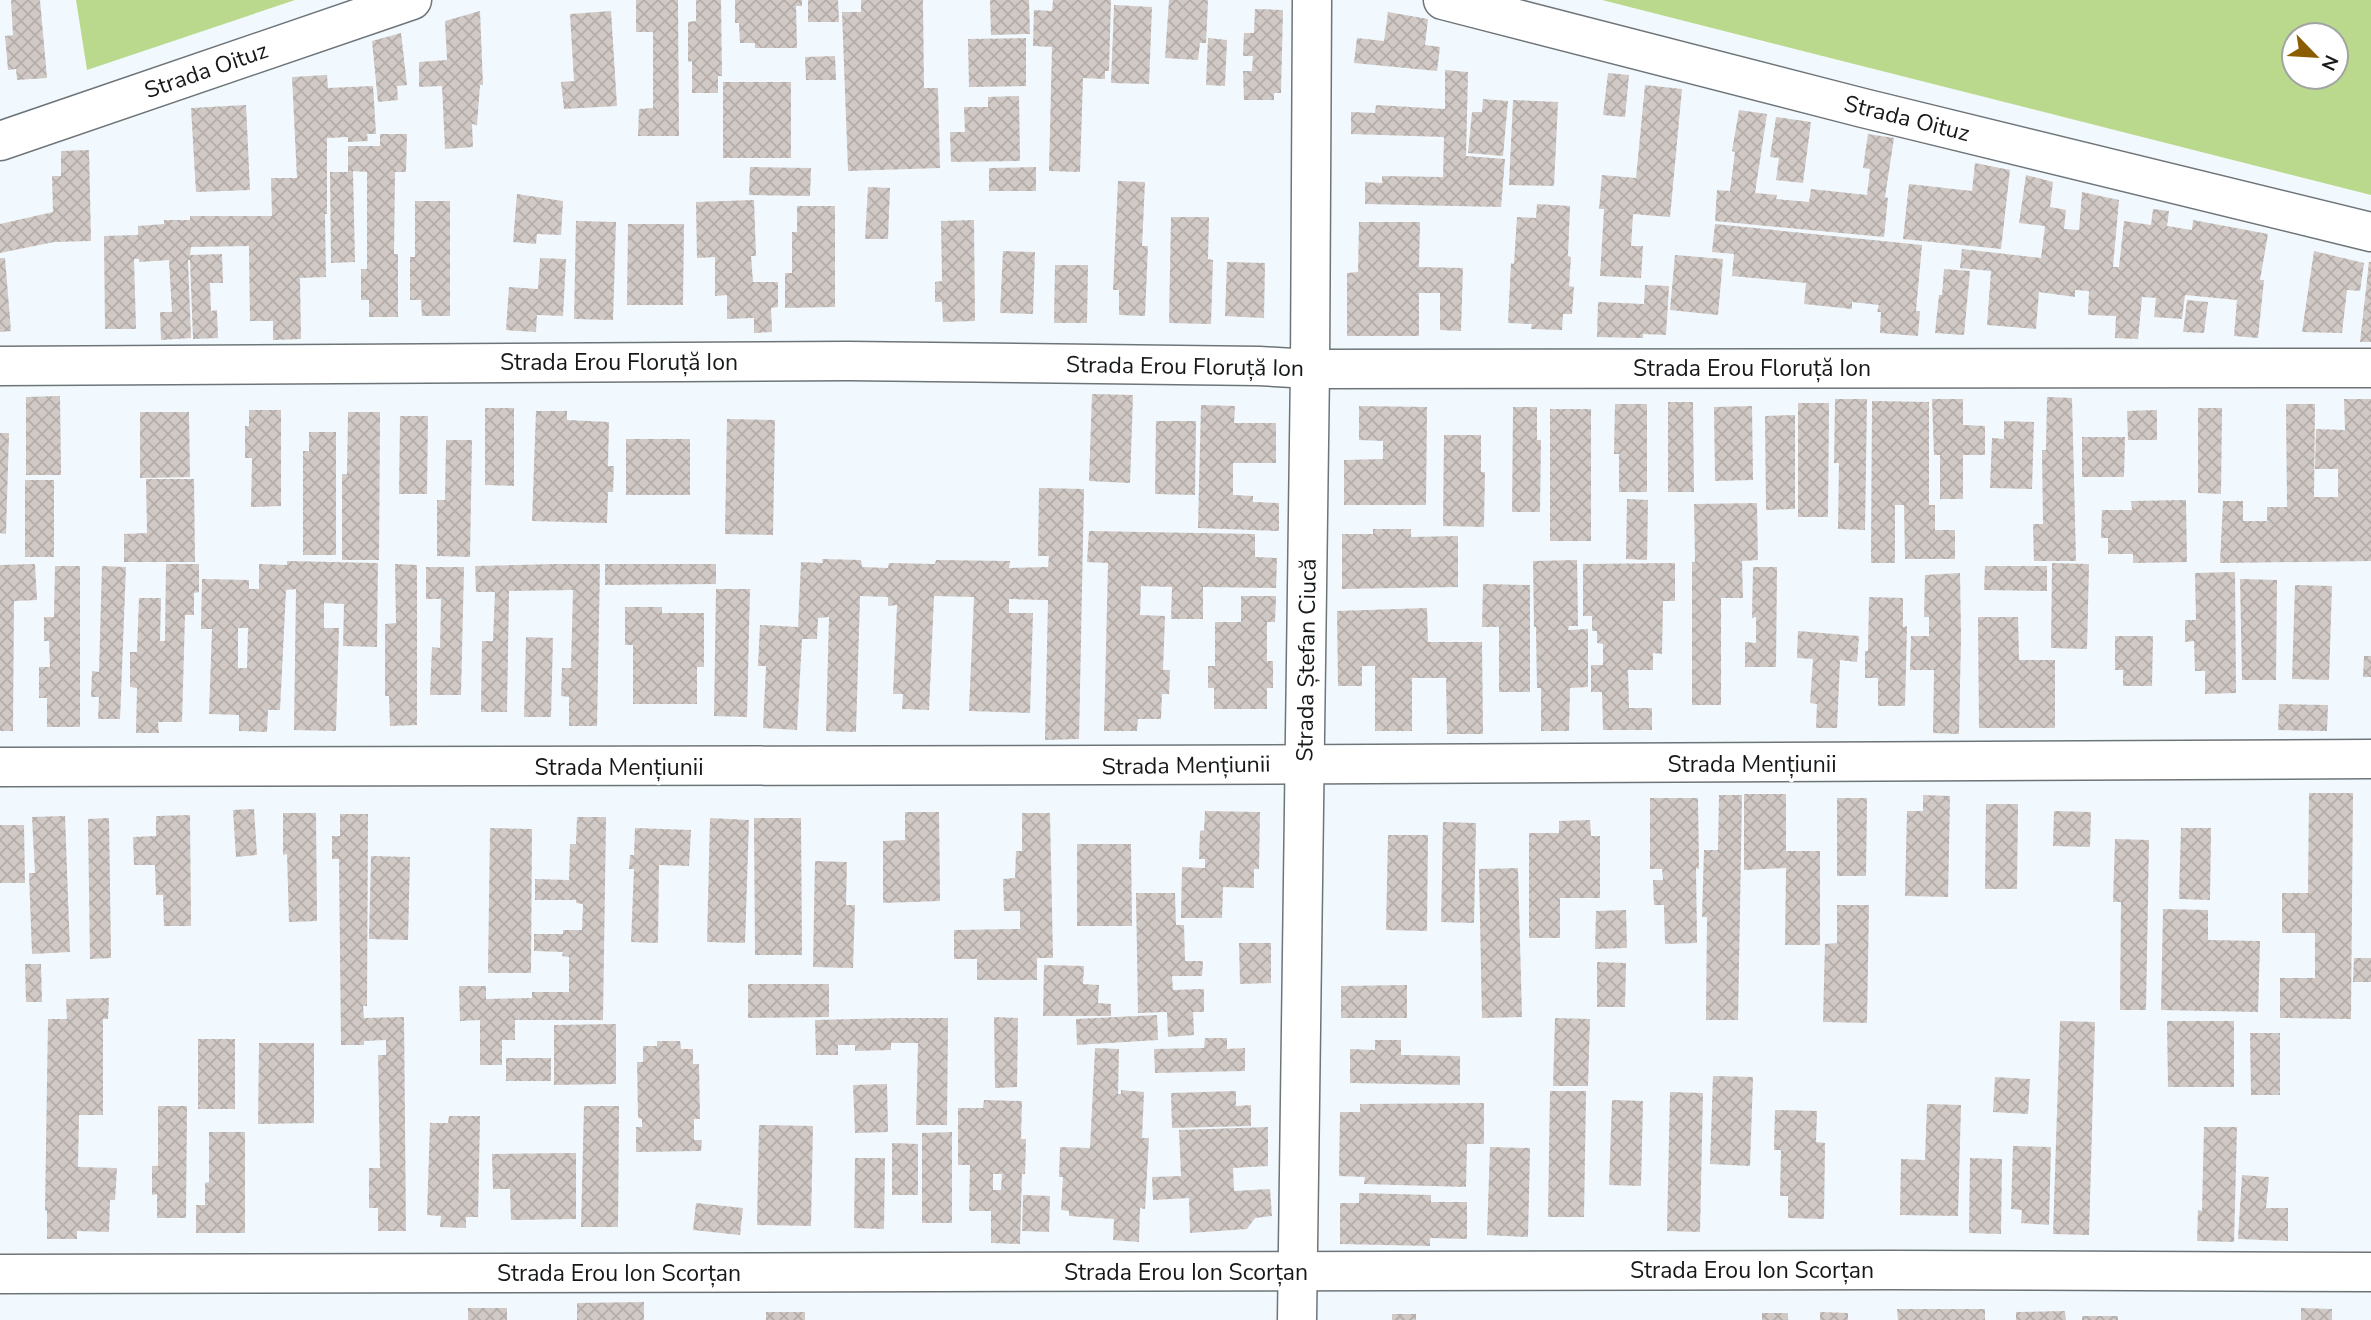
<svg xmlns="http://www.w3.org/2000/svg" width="2371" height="1320" viewBox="0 0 2371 1320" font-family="'Nunito Sans',sans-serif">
  <defs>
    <pattern id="building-cross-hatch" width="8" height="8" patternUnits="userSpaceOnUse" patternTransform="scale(1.75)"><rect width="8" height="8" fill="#d1c9c5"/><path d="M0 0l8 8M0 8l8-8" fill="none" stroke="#b3aca9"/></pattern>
  </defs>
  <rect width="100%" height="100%" fill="#f2f9fe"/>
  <path fill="#bad98d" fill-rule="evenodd" d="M 76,0 L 295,0 L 87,70 Z
    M 1602,0 L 2371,0 L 2371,195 ZM 2294,35 L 2336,35 L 2336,77 L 2294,77 Z"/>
  <path fill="url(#building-cross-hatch)" fill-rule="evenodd" d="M 11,0 L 40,0 L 47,78 L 17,80 L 16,69 L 8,70 L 5,36 L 13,35 Z
    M 636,0 L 678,0 L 679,136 L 638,136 L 639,109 L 653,108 L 653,32 L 636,32 Z
    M 696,0 L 721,0 L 722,76 L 718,76 L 718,93 L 692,93 L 692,61 L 688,62 L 688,22 L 696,21 Z
    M 735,0 L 802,0 L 802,6 L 796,6 L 797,48 L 755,48 L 755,43 L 740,43 L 739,23 L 735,23 Z
    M 808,0 L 838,0 L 839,22 L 808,22 Z
    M 861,0 L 923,0 L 924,88 L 938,88 L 940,168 L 848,171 L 842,12 L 861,12 Z
    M 990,0 L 1029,0 L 1030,34 L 991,35 Z
    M 1053,0 L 1111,0 L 1109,71 L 1105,71 L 1105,79 L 1083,78 L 1080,172 L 1049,171 L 1052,47 L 1033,46 L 1034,10 L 1052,11 Z
    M 1169,0 L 1208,0 L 1206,43 L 1200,43 L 1198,60 L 1165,58 Z
    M 1114,5 L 1152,7 L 1149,84 L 1111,83 Z
    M 1255,9 L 1283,10 L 1281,93 L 1274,93 L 1274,100 L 1244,100 L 1243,71 L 1252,71 L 1253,56 L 1243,56 L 1244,33 L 1254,33 Z
    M 480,11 L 483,85 L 480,85 L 477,125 L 472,124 L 473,147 L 445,149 L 442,86 L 419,87 L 419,62 L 447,60 L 445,21 Z
    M 611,11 L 617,106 L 564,109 L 561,82 L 574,81 L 570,14 Z
    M 1388,12 L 1428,19 L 1425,45 L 1440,47 L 1437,71 L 1354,63 L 1357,38 L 1384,41 Z
    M 401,33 L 407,85 L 397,86 L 398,100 L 378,102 L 372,41 Z
    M 1026,38 L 1026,86 L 969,87 L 968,39 Z
    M 1208,38 L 1227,40 L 1225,86 L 1206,85 Z
    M 835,56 L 836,80 L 806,80 L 805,57 Z
    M 1445,70 L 1468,72 L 1466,156 L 1505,159 L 1501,207 L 1365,204 L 1365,182 L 1382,183 L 1382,176 L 1443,177 L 1444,137 L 1351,134 L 1351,112 L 1375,113 L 1376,105 L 1445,109 Z
    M 1608,73 L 1629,75 L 1625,117 L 1603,115 Z
    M 327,75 L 328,88 L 373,86 L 376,134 L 367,134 L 368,141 L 348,142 L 348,137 L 327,138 L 327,214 L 325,214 L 326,277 L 300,278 L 301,339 L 273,340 L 273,321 L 250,321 L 249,246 L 191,247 L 190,255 L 222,254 L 223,283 L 210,283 L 211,311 L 217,310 L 218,338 L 193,339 L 190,260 L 188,260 L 191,338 L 161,340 L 160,312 L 172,312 L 169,260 L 139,262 L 139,259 L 134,259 L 136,329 L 105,329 L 104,236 L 138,235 L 138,226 L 164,224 L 164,220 L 190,220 L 190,216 L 272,216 L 271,178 L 297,178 L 292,77 Z
    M 723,82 L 791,82 L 791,158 L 723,158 Z
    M 1645,85 L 1682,89 L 1670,217 L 1633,214 L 1631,246 L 1643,246 L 1641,278 L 1600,276 L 1604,209 L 1599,209 L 1602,175 L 1636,178 Z
    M 1019,96 L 1020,161 L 951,162 L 950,132 L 965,132 L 964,107 L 988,107 L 988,97 Z
    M 1483,99 L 1508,101 L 1503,156 L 1468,153 L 1472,112 L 1482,112 Z
    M 1513,100 L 1558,102 L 1554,186 L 1509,185 Z
    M 246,105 L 250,190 L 196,192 L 191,108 Z
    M 1739,110 L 1767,114 L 1755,193 L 1777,195 L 1776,199 L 1809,202 L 1811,189 L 1867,195 L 1870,169 L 1863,168 L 1868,134 L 1894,138 L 1885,197 L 1888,198 L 1884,237 L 1715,221 L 1717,190 L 1730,191 L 1735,152 L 1732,151 Z
    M 1776,117 L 1811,122 L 1803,183 L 1776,180 L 1779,158 L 1770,157 Z
    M 380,134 L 407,134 L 406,172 L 395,172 L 394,254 L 398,254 L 398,317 L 369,317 L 369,300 L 361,300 L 361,269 L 367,269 L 367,172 L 353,171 L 355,262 L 331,263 L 330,172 L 348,172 L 348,146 L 380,146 Z
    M 89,150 L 91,241 L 54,242 L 0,253 L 0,224 L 53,212 L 52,176 L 61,176 L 61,151 Z
    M 1975,163 L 2010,170 L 2001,249 L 1903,239 L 1909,184 L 1972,191 Z
    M 750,167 L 811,168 L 810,196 L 749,195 Z
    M 1036,167 L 1036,191 L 989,191 L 989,168 Z
    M 2026,175 L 2053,182 L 2050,207 L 2066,210 L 2064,229 L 2079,230 L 2082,192 L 2119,200 L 2113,267 L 2119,267 L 2124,221 L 2151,225 L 2153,209 L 2169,211 L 2167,226 L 2192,230 L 2193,220 L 2268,234 L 2260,280 L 2264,280 L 2258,338 L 2234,336 L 2237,300 L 2185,295 L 2182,319 L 2154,317 L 2156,298 L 2142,297 L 2138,339 L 2115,338 L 2116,316 L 2088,315 L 2089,291 L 2075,290 L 2075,297 L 2039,292 L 2036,329 L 1987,325 L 1991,271 L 1960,268 L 1962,249 L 2041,258 L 2045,226 L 2019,223 Z
    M 1118,181 L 1145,182 L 1142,246 L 1148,246 L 1145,316 L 1119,315 L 1119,290 L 1113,290 Z
    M 868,187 L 890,188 L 888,239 L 865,239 Z
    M 517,194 L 563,201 L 561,235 L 537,234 L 536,244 L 513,242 Z
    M 754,200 L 756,256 L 751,256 L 753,282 L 778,282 L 778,307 L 771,308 L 772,332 L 754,333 L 754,318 L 727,319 L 727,295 L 715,296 L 715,257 L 697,258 L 696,202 Z
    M 415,201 L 450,201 L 450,316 L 422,316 L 421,300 L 410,300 L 410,257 L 415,257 Z
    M 1537,204 L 1570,206 L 1568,256 L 1571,257 L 1569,286 L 1574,287 L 1572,314 L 1563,314 L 1562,330 L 1531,329 L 1532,324 L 1508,323 L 1511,263 L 1514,264 L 1517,217 L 1536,218 Z
    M 797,206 L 835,206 L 835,307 L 785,308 L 785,273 L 792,273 L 792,232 L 797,232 Z
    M 1171,217 L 1209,217 L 1208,259 L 1213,260 L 1211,324 L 1169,323 Z
    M 974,220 L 975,321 L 943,322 L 942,302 L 935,302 L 935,282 L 942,281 L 941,221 Z
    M 576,221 L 616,222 L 613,320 L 574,319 Z
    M 1359,222 L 1420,222 L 1419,267 L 1463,268 L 1461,331 L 1440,330 L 1440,293 L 1419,293 L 1419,336 L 1347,336 L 1347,273 L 1358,272 Z
    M 628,224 L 684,224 L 683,305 L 627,305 Z
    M 1715,224 L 1922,245 L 1916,311 L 1920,311 L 1918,336 L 1880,333 L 1881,312 L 1877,312 L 1879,305 L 1852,302 L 1852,309 L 1804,304 L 1806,283 L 1732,276 L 1734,254 L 1712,252 Z
    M 1003,251 L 1035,252 L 1033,314 L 1000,313 Z
    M 2314,251 L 2364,263 L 2360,291 L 2347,290 L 2342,333 L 2302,332 Z
    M 1675,255 L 1723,259 L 1718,315 L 1670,310 Z
    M 0,258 L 5,258 L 11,331 L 0,332 Z
    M 540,258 L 566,259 L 563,316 L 537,315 L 536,332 L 506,330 L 509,287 L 538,289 Z
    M 1227,262 L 1265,263 L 1264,318 L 1225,316 Z
    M 2369,262 L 2371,262 L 2371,342 L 2360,342 Z
    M 1055,265 L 1088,265 L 1087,323 L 1054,323 Z
    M 1944,269 L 1970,271 L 1964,335 L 1935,333 L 1939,295 L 1942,295 Z
    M 1645,285 L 1669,286 L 1666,335 L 1643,334 L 1643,338 L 1597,337 L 1598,302 L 1644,304 Z
    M 2187,300 L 2208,302 L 2204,333 L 2183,332 Z
    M 1092,394 L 1133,395 L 1130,483 L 1089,481 Z
    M 60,396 L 61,475 L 26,475 L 26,397 Z
    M 2047,397 L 2072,398 L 2076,561 L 2034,561 L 2033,524 L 2043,524 L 2042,450 L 2046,450 Z
    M 1835,399 L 1867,399 L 1865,530 L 1838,529 L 1839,463 L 1834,463 Z
    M 1932,399 L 1963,399 L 1963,425 L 1985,426 L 1985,455 L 1963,455 L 1963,499 L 1940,499 L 1940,455 L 1934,455 Z
    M 2344,399 L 2371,399 L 2371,561 L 2220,563 L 2223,501 L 2243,501 L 2243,521 L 2267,521 L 2267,507 L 2287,507 L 2286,404 L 2315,404 L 2314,497 L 2338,497 L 2338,469 L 2315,469 L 2316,429 L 2345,430 Z
    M 1872,401 L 1929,402 L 1929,505 L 1935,505 L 1935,530 L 1955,530 L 1955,559 L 1905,559 L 1904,505 L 1895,505 L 1895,563 L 1871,563 Z
    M 1668,402 L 1693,402 L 1694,492 L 1668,492 Z
    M 1798,403 L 1829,403 L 1828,517 L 1798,517 Z
    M 1615,404 L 1647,404 L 1647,492 L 1619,492 L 1619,454 L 1614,454 Z
    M 1201,405 L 1235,406 L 1234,423 L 1276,423 L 1276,463 L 1233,463 L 1233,495 L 1253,496 L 1253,502 L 1279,503 L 1279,531 L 1198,528 Z
    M 1359,406 L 1427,407 L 1426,505 L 1344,505 L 1344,460 L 1383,459 L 1383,441 L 1359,440 Z
    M 1752,406 L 1753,480 L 1715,481 L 1714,407 Z
    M 1513,407 L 1537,407 L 1537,440 L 1541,440 L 1540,512 L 1512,512 Z
    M 485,408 L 514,408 L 514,486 L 485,485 Z
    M 2198,408 L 2222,408 L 2221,494 L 2198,493 Z
    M 1550,409 L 1591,409 L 1591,541 L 1550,541 Z
    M 249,410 L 281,410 L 281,506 L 251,507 L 252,458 L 245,458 L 245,426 L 249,426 Z
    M 2157,410 L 2157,440 L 2128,440 L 2127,411 Z
    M 536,411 L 567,411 L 567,420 L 609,422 L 608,466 L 614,466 L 613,492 L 608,492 L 607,523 L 532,521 Z
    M 140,412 L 189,412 L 190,477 L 140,478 Z
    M 348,412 L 380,412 L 379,560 L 342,560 L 342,474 L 347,474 Z
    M 1795,415 L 1795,509 L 1766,510 L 1765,416 Z
    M 400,416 L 428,416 L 427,494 L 399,494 Z
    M 727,419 L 775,420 L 773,535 L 725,534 Z
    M 1156,421 L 1196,421 L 1195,495 L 1155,494 Z
    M 2004,421 L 2034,422 L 2032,489 L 1990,488 L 1992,438 L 2004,439 Z
    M 309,432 L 336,432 L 336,555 L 303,555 L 303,451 L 309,451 Z
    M 0,433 L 9,433 L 6,534 L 0,533 Z
    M 1444,435 L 1481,435 L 1481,472 L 1485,472 L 1484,527 L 1443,526 Z
    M 2082,437 L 2125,437 L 2124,477 L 2082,477 Z
    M 626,439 L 690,439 L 690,495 L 626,495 Z
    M 446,440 L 472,440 L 470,557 L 437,556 L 437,500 L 445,500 Z
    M 146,479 L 194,479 L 195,562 L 124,562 L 124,534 L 147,533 Z
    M 25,480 L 54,480 L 54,557 L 25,557 Z
    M 1039,488 L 1084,489 L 1079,739 L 1045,740 L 1048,600 L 1009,599 L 1009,613 L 1033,613 L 1030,713 L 969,711 L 974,597 L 934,596 L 929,710 L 902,709 L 903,694 L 893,694 L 897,605 L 888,606 L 888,597 L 860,596 L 856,732 L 826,731 L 829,617 L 818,618 L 817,639 L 802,639 L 797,730 L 763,728 L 766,666 L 758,666 L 760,625 L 798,627 L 801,562 L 823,563 L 822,559 L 861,560 L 862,567 L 888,568 L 889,563 L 935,564 L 936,560 L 1010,561 L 1009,568 L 1048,567 L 1049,556 L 1038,556 Z
    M 1627,499 L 1648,500 L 1647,560 L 1626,559 Z
    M 2186,500 L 2187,562 L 2133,563 L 2133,554 L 2108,554 L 2108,538 L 2101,538 L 2102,510 L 2132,510 L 2131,501 Z
    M 1757,503 L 1758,560 L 1742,561 L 1743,598 L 1721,598 L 1721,705 L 1692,705 L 1692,562 L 1695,562 L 1694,504 Z
    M 1373,529 L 1411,529 L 1411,537 L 1458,536 L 1458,587 L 1342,589 L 1342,534 L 1373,534 Z
    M 1089,531 L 1255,534 L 1255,557 L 1277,558 L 1276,588 L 1203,587 L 1203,619 L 1171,619 L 1172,587 L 1141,586 L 1140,615 L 1165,616 L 1163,670 L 1170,670 L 1169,694 L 1162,694 L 1161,719 L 1138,719 L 1137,731 L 1104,731 L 1108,563 L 1087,562 Z
    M 1577,560 L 1578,626 L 1569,626 L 1568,630 L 1588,629 L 1588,687 L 1570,688 L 1569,731 L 1541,731 L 1541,688 L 1537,688 L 1536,627 L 1534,627 L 1533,561 Z
    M 287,561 L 378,563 L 377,647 L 343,646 L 344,604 L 324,603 L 324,628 L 339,628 L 336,731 L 294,730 L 296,589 L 286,590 L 280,710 L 268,710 L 267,732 L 239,731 L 239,715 L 209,714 L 212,629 L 201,629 L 202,579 L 249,580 L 249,589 L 259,589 L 259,564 L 287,565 ZM 238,628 L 248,628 L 247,668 L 238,668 Z
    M 1675,563 L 1675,601 L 1663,601 L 1662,654 L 1653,653 L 1653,670 L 1628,670 L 1629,708 L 1652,708 L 1652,730 L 1603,730 L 1602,692 L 1591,692 L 1591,665 L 1603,665 L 1603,644 L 1597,643 L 1597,631 L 1592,631 L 1592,616 L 1583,616 L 1583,564 Z
    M 2052,563 L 2089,564 L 2087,649 L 2051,648 Z
    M 35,564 L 37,600 L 14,601 L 13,731 L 0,731 L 0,565 Z
    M 166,564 L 199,564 L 199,592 L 194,593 L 194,615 L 185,615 L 182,722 L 158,722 L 159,733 L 136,733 L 137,688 L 130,687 L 130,652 L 137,652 L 139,598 L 161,598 L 160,641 L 165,641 Z
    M 395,564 L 417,565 L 417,725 L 390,726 L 389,696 L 385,696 L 385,624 L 396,623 Z
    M 555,564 L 600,564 L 597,726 L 569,726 L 569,697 L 561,696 L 562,668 L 571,668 L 573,590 L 509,591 L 507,712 L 481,712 L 482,641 L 493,641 L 495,592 L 476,592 L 475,566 Z
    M 605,564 L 716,564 L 716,584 L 605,585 Z
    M 55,566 L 80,566 L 80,727 L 47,727 L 47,698 L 39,698 L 39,667 L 50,667 L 49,641 L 44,641 L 44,617 L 54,617 Z
    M 102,566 L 126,567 L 120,719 L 98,719 L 99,697 L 91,697 L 92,671 L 99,672 Z
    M 1985,566 L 2047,566 L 2047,591 L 1984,590 Z
    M 426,567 L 464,567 L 461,695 L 430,695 L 432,647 L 440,648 L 441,599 L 426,599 Z
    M 1753,567 L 1777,567 L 1776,667 L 1745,667 L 1745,642 L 1756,643 L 1756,617 L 1752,618 Z
    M 2235,572 L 2236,693 L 2205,694 L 2205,671 L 2195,671 L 2194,641 L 2185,642 L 2185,620 L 2196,620 L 2195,573 Z
    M 1960,573 L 1961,637 L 1959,734 L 1933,733 L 1934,670 L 1910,670 L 1911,636 L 1929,636 L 1929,617 L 1924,617 L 1925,575 Z
    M 2240,579 L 2277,580 L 2276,680 L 2242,680 Z
    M 1483,584 L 1530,585 L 1530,692 L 1499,692 L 1499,627 L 1482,627 Z
    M 2295,585 L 2332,586 L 2329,680 L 2292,679 Z
    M 716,589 L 750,589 L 747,717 L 714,716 Z
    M 1241,596 L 1276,596 L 1275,622 L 1267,622 L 1267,661 L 1273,661 L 1273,688 L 1267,688 L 1267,709 L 1214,709 L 1214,688 L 1208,688 L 1208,666 L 1215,666 L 1215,622 L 1241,622 Z
    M 1869,597 L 1903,598 L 1903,627 L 1907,626 L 1905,706 L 1878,706 L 1878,678 L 1865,678 L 1865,651 L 1868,651 Z
    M 625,607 L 662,607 L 662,613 L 704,613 L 704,667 L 697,667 L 697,704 L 633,704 L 633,645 L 625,645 Z
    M 1427,608 L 1428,642 L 1482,642 L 1483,734 L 1447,734 L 1446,678 L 1412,678 L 1412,731 L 1375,731 L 1375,666 L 1362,666 L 1362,686 L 1338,686 L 1337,611 Z
    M 1978,617 L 2018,617 L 2019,660 L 2055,660 L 2055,728 L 1979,728 Z
    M 1798,631 L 1859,636 L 1857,662 L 1840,660 L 1837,728 L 1816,728 L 1817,704 L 1810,703 L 1813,659 L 1797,658 Z
    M 2115,636 L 2153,636 L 2152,686 L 2123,686 L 2123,670 L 2115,670 Z
    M 526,637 L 553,638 L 551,717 L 524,717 Z
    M 2364,656 L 2371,656 L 2371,677 L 2363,677 Z
    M 2279,704 L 2328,705 L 2327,731 L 2278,730 Z
    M 2309,793 L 2353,793 L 2351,1019 L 2280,1018 L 2280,978 L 2315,978 L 2315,933 L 2282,933 L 2282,893 L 2308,893 Z
    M 1744,794 L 1786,794 L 1786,851 L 1820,851 L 1820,945 L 1785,945 L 1786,868 L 1744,870 Z
    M 1719,795 L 1742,795 L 1738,1020 L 1706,1020 L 1707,917 L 1702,917 L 1704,850 L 1718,850 Z
    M 1923,795 L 1950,796 L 1948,897 L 1905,896 L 1907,811 L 1923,811 Z
    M 1650,798 L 1698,798 L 1699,869 L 1696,868 L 1697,943 L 1665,944 L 1664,905 L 1654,905 L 1653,880 L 1663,880 L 1662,869 L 1650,869 Z
    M 1837,798 L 1867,798 L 1866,876 L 1837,876 Z
    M 1986,804 L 2018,804 L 2017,889 L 1985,889 Z
    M 254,809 L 257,855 L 236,857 L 233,810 Z
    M 1205,811 L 1260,812 L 1259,869 L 1254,869 L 1254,888 L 1223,887 L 1222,918 L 1181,918 L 1182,867 L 1205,868 L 1205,859 L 1199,859 L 1200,831 L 1204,830 Z
    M 2054,811 L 2091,812 L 2090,847 L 2053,846 Z
    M 905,812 L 939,812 L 940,901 L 883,903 L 883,841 L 905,840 Z
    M 283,813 L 316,813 L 317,921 L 289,922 L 287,854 L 283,855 Z
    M 1022,813 L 1050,813 L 1053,958 L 1037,958 L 1037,980 L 977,980 L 977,959 L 954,959 L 954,930 L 1020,929 L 1020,911 L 1004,911 L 1003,879 L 1015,878 L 1016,851 L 1022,851 Z
    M 340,814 L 368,814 L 367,1006 L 363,1006 L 364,1018 L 404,1017 L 406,1231 L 378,1231 L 378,1208 L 369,1208 L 369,1168 L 380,1168 L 378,1055 L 386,1055 L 386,1040 L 364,1041 L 364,1045 L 341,1045 L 339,859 L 332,859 L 332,836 L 340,836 Z
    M 190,815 L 191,926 L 164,926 L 163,895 L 156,895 L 155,865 L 134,865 L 133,837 L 156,836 L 156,816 Z
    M 65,816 L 70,952 L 32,954 L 29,873 L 35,873 L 32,817 Z
    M 577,817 L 606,817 L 603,1020 L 515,1020 L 515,1040 L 502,1040 L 502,1065 L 480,1065 L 480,1020 L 460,1021 L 459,986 L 486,986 L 486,999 L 532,998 L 532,992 L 569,992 L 569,957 L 562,956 L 563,952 L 534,951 L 534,934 L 563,934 L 563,930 L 582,930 L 583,904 L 576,903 L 576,900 L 535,900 L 535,879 L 569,880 L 570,844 L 576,844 Z
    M 109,818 L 111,958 L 90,959 L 88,819 Z
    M 710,818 L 749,820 L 745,943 L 707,942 Z
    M 754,818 L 801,818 L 802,955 L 755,955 Z
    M 1590,820 L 1591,836 L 1600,836 L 1600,898 L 1560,898 L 1560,938 L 1529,938 L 1529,833 L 1559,833 L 1559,821 Z
    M 1443,822 L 1476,823 L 1474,923 L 1441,922 Z
    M 0,825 L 24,825 L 25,883 L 0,883 Z
    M 490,828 L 532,829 L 531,973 L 488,973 Z
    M 635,828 L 691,830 L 689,866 L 659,865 L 658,943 L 631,942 L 634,869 L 629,869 L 630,855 L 634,855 Z
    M 2181,828 L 2211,828 L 2210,900 L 2179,899 Z
    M 1388,835 L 1428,835 L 1427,931 L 1386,930 Z
    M 2115,839 L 2149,840 L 2146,1010 L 2120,1010 L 2121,902 L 2113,902 Z
    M 1077,844 L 1131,844 L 1132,926 L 1077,926 Z
    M 371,856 L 410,857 L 408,940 L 369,939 Z
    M 815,861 L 847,862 L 846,905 L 855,905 L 853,968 L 813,967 Z
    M 1518,868 L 1522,1017 L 1482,1018 L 1479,869 Z
    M 1136,893 L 1175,893 L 1176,925 L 1184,925 L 1185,961 L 1203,961 L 1202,976 L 1172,976 L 1173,990 L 1204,989 L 1204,1012 L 1193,1012 L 1194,1035 L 1168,1037 L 1167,1012 L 1138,1013 Z
    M 1837,905 L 1869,905 L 1867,1023 L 1823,1022 L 1825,944 L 1837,943 Z
    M 2163,909 L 2208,910 L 2208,940 L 2260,941 L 2258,1012 L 2161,1010 Z
    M 1626,910 L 1627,948 L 1595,949 L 1596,911 Z
    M 1239,943 L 1271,943 L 1271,983 L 1240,984 Z
    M 2354,958 L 2371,958 L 2371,982 L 2353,982 Z
    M 1597,962 L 1626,963 L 1625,1007 L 1597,1007 Z
    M 25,964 L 41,964 L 42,1002 L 26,1002 Z
    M 1044,965 L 1084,966 L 1083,984 L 1099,985 L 1098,1003 L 1111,1004 L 1111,1016 L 1043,1016 Z
    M 748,984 L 829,984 L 829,1017 L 748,1018 Z
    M 1407,985 L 1407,1018 L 1341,1018 L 1341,986 Z
    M 109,998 L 108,1019 L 103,1019 L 103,1115 L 79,1115 L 78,1167 L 117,1168 L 115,1200 L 110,1200 L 109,1232 L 77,1231 L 77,1239 L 47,1239 L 47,1211 L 45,1211 L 48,1019 L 67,1019 L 66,999 Z
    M 1157,1015 L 1158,1040 L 1077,1045 L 1076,1019 Z
    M 994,1017 L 1018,1018 L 1017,1087 L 995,1088 Z
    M 898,1018 L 948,1018 L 947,1125 L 916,1125 L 918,1043 L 891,1043 L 891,1050 L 855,1051 L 855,1045 L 838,1045 L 838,1055 L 816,1055 L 815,1020 Z
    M 1555,1018 L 1590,1019 L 1588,1086 L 1553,1086 Z
    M 2060,1021 L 2095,1022 L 2089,1235 L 2053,1234 Z
    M 2167,1021 L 2234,1021 L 2234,1087 L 2168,1087 Z
    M 616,1024 L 616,1084 L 554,1085 L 554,1025 Z
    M 2250,1033 L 2280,1033 L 2280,1095 L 2251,1095 Z
    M 1205,1038 L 1227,1038 L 1227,1049 L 1245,1048 L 1245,1071 L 1155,1073 L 1154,1049 L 1204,1048 Z
    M 198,1039 L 235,1039 L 235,1109 L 198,1109 Z
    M 1375,1040 L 1401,1040 L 1401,1055 L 1460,1056 L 1460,1085 L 1350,1083 L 1350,1049 L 1375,1050 Z
    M 657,1041 L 680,1041 L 681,1049 L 693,1049 L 693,1064 L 699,1064 L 700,1119 L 694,1119 L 694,1140 L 702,1140 L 701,1151 L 636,1152 L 636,1127 L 642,1127 L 642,1119 L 638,1118 L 637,1062 L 643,1062 L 643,1046 L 657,1046 Z
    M 259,1043 L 314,1043 L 314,1123 L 258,1124 Z
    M 1095,1048 L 1119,1049 L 1118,1094 L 1121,1094 L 1121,1090 L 1144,1092 L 1142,1138 L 1149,1138 L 1145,1209 L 1140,1208 L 1139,1242 L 1113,1240 L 1114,1219 L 1069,1216 L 1069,1211 L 1061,1210 L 1063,1177 L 1059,1177 L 1060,1147 L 1090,1148 Z
    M 506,1058 L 551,1058 L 551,1081 L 506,1081 Z
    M 1713,1076 L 1753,1077 L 1750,1166 L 1710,1164 Z
    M 1995,1077 L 2030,1079 L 2028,1114 L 1993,1112 Z
    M 887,1084 L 888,1132 L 855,1133 L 853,1085 Z
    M 1236,1091 L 1236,1106 L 1251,1105 L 1251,1126 L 1172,1128 L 1171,1093 Z
    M 1550,1091 L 1586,1091 L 1584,1217 L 1548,1217 Z
    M 1670,1092 L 1703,1093 L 1700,1232 L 1667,1231 Z
    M 984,1100 L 1022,1101 L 1021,1139 L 1026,1139 L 1025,1174 L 1022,1174 L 1020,1244 L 991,1243 L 991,1211 L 969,1211 L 970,1165 L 958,1165 L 958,1108 L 983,1108 ZM 993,1174 L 1002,1174 L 1001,1190 L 993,1190 Z
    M 1612,1100 L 1643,1101 L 1641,1186 L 1609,1185 Z
    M 1484,1103 L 1484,1144 L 1467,1144 L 1466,1187 L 1364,1184 L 1365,1177 L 1339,1176 L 1340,1112 L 1360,1112 L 1360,1104 Z
    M 1927,1104 L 1961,1105 L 1958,1216 L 1900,1215 L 1901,1159 L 1925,1160 Z
    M 158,1106 L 187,1106 L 186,1218 L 157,1218 L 157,1194 L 152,1195 L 152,1166 L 158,1166 Z
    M 584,1106 L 619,1106 L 618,1227 L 581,1227 Z
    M 1775,1110 L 1817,1111 L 1816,1142 L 1825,1143 L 1824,1219 L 1788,1218 L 1788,1196 L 1780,1196 L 1781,1150 L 1774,1150 Z
    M 449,1116 L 480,1116 L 478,1217 L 466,1217 L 466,1228 L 440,1227 L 441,1216 L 427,1215 L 430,1123 L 448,1123 Z
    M 759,1125 L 813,1126 L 811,1226 L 757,1225 Z
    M 1268,1127 L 1268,1166 L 1233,1168 L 1234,1191 L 1270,1189 L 1272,1216 L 1255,1218 L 1247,1229 L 1190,1233 L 1189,1198 L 1153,1200 L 1152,1177 L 1181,1176 L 1179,1130 Z
    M 2204,1127 L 2237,1127 L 2234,1242 L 2197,1241 L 2198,1210 L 2202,1211 Z
    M 209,1132 L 245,1132 L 245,1233 L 196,1233 L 196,1205 L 205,1205 L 205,1183 L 209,1182 Z
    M 952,1132 L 952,1223 L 922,1223 L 922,1133 Z
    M 892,1143 L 918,1144 L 918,1195 L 892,1195 Z
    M 2013,1146 L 2051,1147 L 2049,1225 L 2021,1223 L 2022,1210 L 2011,1209 Z
    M 1490,1147 L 1530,1148 L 1528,1237 L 1487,1235 Z
    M 576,1153 L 576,1219 L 511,1220 L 510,1189 L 493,1189 L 492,1154 Z
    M 855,1158 L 885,1158 L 884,1229 L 854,1228 Z
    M 1970,1158 L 2002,1159 L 2001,1234 L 1969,1233 Z
    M 2242,1175 L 2269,1177 L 2266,1208 L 2288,1208 L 2288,1241 L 2238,1239 Z
    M 1359,1193 L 1431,1195 L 1431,1202 L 1467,1202 L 1467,1239 L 1430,1238 L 1430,1246 L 1340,1244 L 1340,1203 L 1359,1203 Z
    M 1023,1195 L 1050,1196 L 1049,1232 L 1022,1231 Z
    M 696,1203 L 743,1208 L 740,1235 L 693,1230 Z
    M 644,1302 L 644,1320 L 577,1320 L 577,1303 Z
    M 468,1308 L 507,1308 L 507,1320 L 468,1320 Z
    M 2301,1308 L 2332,1309 L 2332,1320 L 2301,1320 Z
    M 1897,1309 L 1985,1309 L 1985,1320 L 1898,1320 Z
    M 2065,1311 L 2066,1320 L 2016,1320 L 2016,1312 Z
    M 766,1312 L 805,1312 L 805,1320 L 766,1320 Z
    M 1820,1312 L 1848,1313 L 1848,1320 L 1820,1320 Z
    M 1762,1313 L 1788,1313 L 1788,1320 L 1762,1320 Z
    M 1392,1314 L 1416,1314 L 1416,1320 L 1392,1320 Z
    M 2082,1316 L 2118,1316 L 2118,1320 L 2082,1320 Z"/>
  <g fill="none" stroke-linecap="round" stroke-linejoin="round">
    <defs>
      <path id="minor" d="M 0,366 L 848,361 L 1259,366 L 1310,369 L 2371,368
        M 0,767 C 790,766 1581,765 2371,759
        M 0,1274 L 1892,1270 L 2371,1272"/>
      <path id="tertiary" d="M 1443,0 L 1863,108 L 2371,232
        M 0,141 L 412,0
        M 1297,1320 L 1310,369 L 1312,0"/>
    </defs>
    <use href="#minor" stroke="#6e7579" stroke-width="41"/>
    <use href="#tertiary" stroke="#6e7579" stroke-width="41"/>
    <use href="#minor" stroke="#fff" stroke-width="38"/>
    <use href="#tertiary" stroke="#fff" stroke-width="38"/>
  </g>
  <g text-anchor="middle" stroke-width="7" stroke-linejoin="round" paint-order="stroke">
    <g font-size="23" fill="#16181a" stroke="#fff">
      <text transform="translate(206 70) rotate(-19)" y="8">Strada Oituz</text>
      <text transform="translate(1907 118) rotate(14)" y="8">Strada Oituz</text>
      <text x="619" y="370">Strada Erou Floruță Ion</text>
      <text transform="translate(1185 366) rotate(1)" y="8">Strada Erou Floruță Ion</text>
      <text x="1752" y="376">Strada Erou Floruță Ion</text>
      <text transform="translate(1306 660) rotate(-89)" y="8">Strada Ștefan Ciucă</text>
      <text x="1752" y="772">Strada Mențiunii</text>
      <text transform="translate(1186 765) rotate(-1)" y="8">Strada Mențiunii</text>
      <text x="619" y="775">Strada Mențiunii</text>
      <text x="1752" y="1278">Strada Erou Ion Scorțan</text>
      <text x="1186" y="1280">Strada Erou Ion Scorțan</text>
      <text x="619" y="1281">Strada Erou Ion Scorțan</text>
    </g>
  </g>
  <g transform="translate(2315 56) rotate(115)"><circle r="33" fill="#ffffff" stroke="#a2a3a3" stroke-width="2"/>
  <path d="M0-5L12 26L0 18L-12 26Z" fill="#8a5d01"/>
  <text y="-10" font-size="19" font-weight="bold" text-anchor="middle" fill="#16181a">N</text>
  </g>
</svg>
